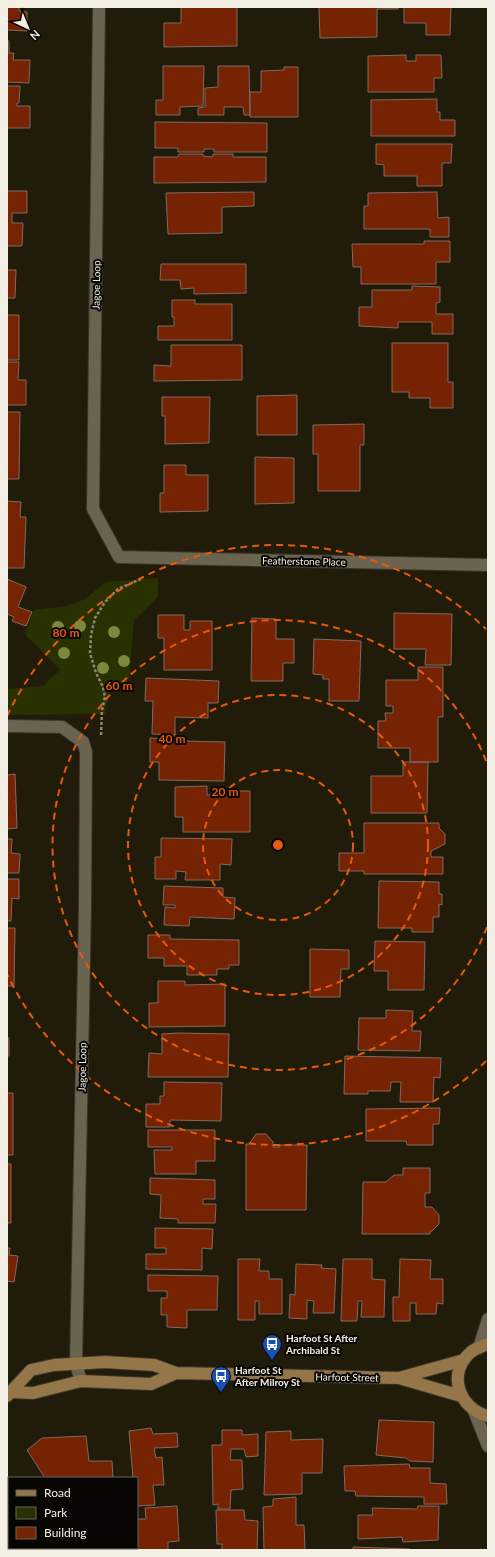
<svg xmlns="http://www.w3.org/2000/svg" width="495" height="1557" viewBox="0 0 495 1557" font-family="Lato,sans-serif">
  <rect width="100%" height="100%" fill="#211b09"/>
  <path fill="#293100" d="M 158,578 L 158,597 L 134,620 L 129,680 L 109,691 L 105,714 L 7,715 L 7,689 L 43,686 L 60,670 L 25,634 L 34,610 L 67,606 L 85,599 L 106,582 Z"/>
  <path fill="#752303" stroke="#816a62" d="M 7,7 L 19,7 L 19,11 L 27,12 L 27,31 L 7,30 Z
    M 181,7 L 237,7 L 237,46 L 164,47 L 164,23 L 181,23 Z
    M 319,7 L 398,7 L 398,9 L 377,9 L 377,37 L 320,38 Z
    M 404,7 L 451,7 L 450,35 L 426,35 L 426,23 L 404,23 Z
    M 7,40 L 9,41 L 9,53 L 14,53 L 13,60 L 30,60 L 29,83 L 7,82 Z
    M 406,55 L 406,61 L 416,61 L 416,55 L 441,55 L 442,78 L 434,78 L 434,92 L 368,92 L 368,56 Z
    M 163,66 L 204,66 L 203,106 L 180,107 L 180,115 L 156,115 L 156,100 L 163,100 Z
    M 218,66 L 249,66 L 250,115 L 244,115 L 243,107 L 224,107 L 224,115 L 198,115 L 198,108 L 205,107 L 205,88 L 218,87 Z
    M 284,67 L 298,67 L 298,117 L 250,117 L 250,92 L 261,92 L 261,71 L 284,70 Z
    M 7,86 L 20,86 L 19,103 L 17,103 L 17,106 L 30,106 L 30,128 L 7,128 Z
    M 437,99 L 437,112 L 440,112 L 440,120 L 455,120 L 455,136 L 371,136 L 371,100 Z
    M 155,122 L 267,123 L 267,152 L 214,152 L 214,149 L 204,149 L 204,152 L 178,152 L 178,148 L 155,148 Z
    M 376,144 L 452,144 L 451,163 L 442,163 L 442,186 L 417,186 L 417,176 L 384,176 L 384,165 L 376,164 Z
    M 179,154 L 203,154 L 203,156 L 213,157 L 213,154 L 233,154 L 233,157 L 266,157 L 266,182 L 154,183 L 154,157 L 178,157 Z
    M 7,191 L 27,191 L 27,213 L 12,213 L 12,223 L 23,223 L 22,246 L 7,246 Z
    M 254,192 L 254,206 L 222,207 L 222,233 L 168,234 L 166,193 Z
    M 437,192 L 438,218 L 449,217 L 449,237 L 430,237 L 430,229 L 364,229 L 364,206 L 368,206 L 368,193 Z
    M 424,241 L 450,241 L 450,262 L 436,262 L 436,284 L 361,284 L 361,267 L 353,267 L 352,244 L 424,244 Z
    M 161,264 L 246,264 L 246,293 L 194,294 L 194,288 L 181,289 L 180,280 L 160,280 Z
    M 7,270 L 16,270 L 15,298 L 7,298 Z
    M 412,286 L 440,287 L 440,302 L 436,303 L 436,314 L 453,314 L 453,334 L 432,334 L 432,322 L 398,322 L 398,328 L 359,326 L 359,307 L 372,307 L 372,290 L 412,290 Z
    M 172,300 L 195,300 L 195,304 L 232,304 L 232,340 L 158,340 L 158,326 L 174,326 L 174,317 L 172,317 Z
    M 7,315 L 19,315 L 19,360 L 7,360 Z
    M 392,343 L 448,343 L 448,382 L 453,382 L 453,408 L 430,408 L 430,398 L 409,398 L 409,392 L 392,392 Z
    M 171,345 L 242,345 L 242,380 L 154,381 L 154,365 L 171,366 Z
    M 7,362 L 19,362 L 18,380 L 26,380 L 26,405 L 7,405 Z
    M 297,395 L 297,435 L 257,435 L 257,396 Z
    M 162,397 L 210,397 L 209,443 L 165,444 L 165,416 L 162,416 Z
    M 7,412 L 20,412 L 19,479 L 7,479 Z
    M 364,424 L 364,445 L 360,445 L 360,491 L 318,491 L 318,454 L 313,454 L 313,425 Z
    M 255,457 L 294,458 L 294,503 L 255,504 Z
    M 164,465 L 186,465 L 186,475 L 208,475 L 208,511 L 160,512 L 160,493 L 164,493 Z
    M 7,501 L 21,502 L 20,517 L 26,517 L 24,568 L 7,568 Z
    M 7,579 L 26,587 L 18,607 L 32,612 L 26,626 L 12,621 L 14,617 L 7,614 Z
    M 394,613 L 452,614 L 451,665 L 425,665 L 426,649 L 394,649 Z
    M 158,615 L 184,615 L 184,630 L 190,630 L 190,621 L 212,621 L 212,670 L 164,670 L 164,638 L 158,638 Z
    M 252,618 L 276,619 L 276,639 L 294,639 L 294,663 L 283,663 L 283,681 L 251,681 Z
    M 314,639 L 361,641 L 359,701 L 329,701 L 329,679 L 323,679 L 323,675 L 313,674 Z
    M 418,667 L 443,667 L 443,717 L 438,717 L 438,762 L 410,762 L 410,748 L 378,748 L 378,721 L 386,721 L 385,713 L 393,713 L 393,706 L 386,706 L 386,680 L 418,680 Z
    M 146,678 L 219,681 L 218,703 L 208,703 L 208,718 L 175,717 L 175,735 L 152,734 L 153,701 L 145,701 Z
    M 150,738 L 175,739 L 175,744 L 184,745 L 184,741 L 225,742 L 224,781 L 159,780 L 159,762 L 150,762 Z
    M 403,762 L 428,762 L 427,813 L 371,813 L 371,776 L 403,776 Z
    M 15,774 L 17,828 L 7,829 L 7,775 Z
    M 207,786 L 207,795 L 215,795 L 215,791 L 250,791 L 250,832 L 183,832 L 183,817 L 175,817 L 175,787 Z
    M 364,823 L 439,823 L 439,828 L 445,834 L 445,844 L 431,851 L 431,857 L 443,857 L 443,874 L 364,874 L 364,871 L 339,871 L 339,853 L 364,853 Z
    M 161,838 L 232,839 L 231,865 L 220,864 L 220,880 L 185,880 L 186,872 L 176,871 L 176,879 L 155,879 L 155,857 L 161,857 Z
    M 7,839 L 12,839 L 11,853 L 20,854 L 19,873 L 7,873 Z
    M 7,879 L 19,879 L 19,899 L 12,898 L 11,921 L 7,921 Z
    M 379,881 L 439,882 L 439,894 L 442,894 L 442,905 L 439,904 L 439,917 L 433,917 L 433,932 L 412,932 L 412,928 L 378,928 Z
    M 164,886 L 223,888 L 223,897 L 235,898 L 234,919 L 190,917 L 189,926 L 164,925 L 165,907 L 175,908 L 175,905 L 163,905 Z
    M 7,928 L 15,928 L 14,986 L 7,986 Z
    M 148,935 L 170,935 L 170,939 L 239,940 L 239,965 L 229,965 L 229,969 L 217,969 L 217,975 L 187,975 L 187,966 L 164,966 L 164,958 L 148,958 Z
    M 375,941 L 425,942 L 424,990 L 388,990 L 388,971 L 374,971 Z
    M 310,949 L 349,950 L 349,969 L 341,969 L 340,997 L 310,997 Z
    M 158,981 L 185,981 L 185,985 L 225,984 L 225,1026 L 149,1027 L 149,1003 L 158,1003 Z
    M 386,1010 L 413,1011 L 412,1031 L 421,1031 L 420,1051 L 358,1050 L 359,1018 L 386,1018 Z
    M 178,1033 L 229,1034 L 228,1077 L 148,1077 L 149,1053 L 162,1054 L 162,1034 Z
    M 7,1038 L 9,1038 L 9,1056 L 7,1056 Z
    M 345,1056 L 441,1058 L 440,1078 L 434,1077 L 433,1102 L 400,1102 L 401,1082 L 391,1082 L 390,1091 L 368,1091 L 368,1094 L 344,1094 Z
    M 164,1082 L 222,1083 L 221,1121 L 170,1120 L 170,1127 L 146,1127 L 146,1104 L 160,1104 L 160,1096 L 164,1096 Z
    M 7,1093 L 13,1093 L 13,1155 L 7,1155 Z
    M 440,1108 L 439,1124 L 433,1124 L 433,1145 L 407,1145 L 406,1141 L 366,1141 L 366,1109 Z
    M 148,1130 L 215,1130 L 215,1161 L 196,1161 L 196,1174 L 155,1174 L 154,1150 L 172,1150 L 172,1147 L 148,1147 Z
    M 256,1134 L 266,1134 L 273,1142 L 273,1147 L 280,1147 L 280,1145 L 307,1145 L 306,1210 L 246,1210 L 246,1144 L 249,1144 Z
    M 7,1164 L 11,1164 L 11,1223 L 7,1223 Z
    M 403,1168 L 430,1168 L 430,1193 L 425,1193 L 425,1207 L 432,1207 L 439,1215 L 439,1224 L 432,1231 L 430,1231 L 430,1234 L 362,1234 L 363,1182 L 386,1182 L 394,1175 L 403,1175 Z
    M 150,1178 L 215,1180 L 215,1199 L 203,1199 L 203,1204 L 216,1204 L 215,1223 L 178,1223 L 178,1219 L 160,1218 L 161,1195 L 150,1194 Z
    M 155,1228 L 213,1229 L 212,1249 L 202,1248 L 202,1270 L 146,1269 L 146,1254 L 166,1254 L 166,1248 L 155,1248 Z
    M 7,1248 L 10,1248 L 9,1255 L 18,1256 L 14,1282 L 7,1281 Z
    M 238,1259 L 260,1259 L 259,1271 L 269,1271 L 269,1279 L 282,1279 L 282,1314 L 259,1314 L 259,1301 L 255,1301 L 255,1320 L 238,1320 Z
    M 343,1259 L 372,1259 L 372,1279 L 385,1280 L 384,1317 L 361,1317 L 362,1301 L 358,1301 L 357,1321 L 341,1321 Z
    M 400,1259 L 431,1260 L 430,1279 L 443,1279 L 443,1304 L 437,1303 L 436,1314 L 416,1314 L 416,1303 L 410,1303 L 410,1321 L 393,1321 L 393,1297 L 399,1297 Z
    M 296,1264 L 322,1265 L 321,1268 L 336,1269 L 334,1313 L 313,1313 L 314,1301 L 307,1300 L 307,1319 L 289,1318 L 290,1294 L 295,1295 Z
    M 148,1275 L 218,1276 L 217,1310 L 187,1310 L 187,1328 L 167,1327 L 167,1315 L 161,1315 L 161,1298 L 167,1298 L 167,1291 L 148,1291 Z
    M 379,1420 L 434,1422 L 433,1462 L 410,1461 L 406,1458 L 376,1455 Z
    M 151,1428 L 153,1434 L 177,1433 L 178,1447 L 154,1448 L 156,1458 L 162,1457 L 164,1485 L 153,1485 L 155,1505 L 137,1506 L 137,1478 L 133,1478 L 129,1431 Z
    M 222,1430 L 242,1430 L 242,1435 L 258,1434 L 258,1456 L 246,1457 L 244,1449 L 231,1449 L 230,1460 L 242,1460 L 243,1489 L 231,1490 L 230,1509 L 218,1509 L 218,1504 L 213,1505 L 212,1445 L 222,1445 Z
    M 291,1431 L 291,1440 L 323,1439 L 322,1473 L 302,1473 L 302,1494 L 264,1495 L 266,1432 Z
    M 86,1436 L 89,1461 L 112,1461 L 113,1478 L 45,1478 L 27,1450 L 42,1438 Z
    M 409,1464 L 410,1468 L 430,1468 L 430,1483 L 446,1484 L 447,1504 L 424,1504 L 424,1497 L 356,1496 L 355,1491 L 345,1491 L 344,1466 Z
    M 296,1497 L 296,1525 L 304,1525 L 305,1550 L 264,1550 L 263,1507 L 273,1506 L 273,1499 Z
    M 9,1499 L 9,1526 L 7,1524 L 7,1501 Z
    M 177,1506 L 179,1541 L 168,1542 L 168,1550 L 134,1550 L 134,1548 L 137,1548 L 137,1519 L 146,1519 L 145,1508 Z
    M 418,1506 L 439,1506 L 438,1540 L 403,1542 L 402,1537 L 358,1539 L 358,1515 L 373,1515 L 372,1508 L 417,1509 Z
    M 216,1510 L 244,1510 L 245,1520 L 258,1521 L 257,1550 L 222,1550 L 222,1544 L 217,1544 Z
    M 7,1538 L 9,1540 L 9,1548 L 17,1548 L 19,1550 L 7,1550 Z
    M 353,1547 L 410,1549 L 410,1550 L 353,1550 Z
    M 33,1548 L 56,1548 L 55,1550 L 34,1550 Z"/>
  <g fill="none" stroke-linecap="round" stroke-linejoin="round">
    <defs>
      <path id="street" d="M 99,7 L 93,509 L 119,557 L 488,565
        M 7,726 L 62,727 L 83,742 L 86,752 L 85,908 L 76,1364 L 81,1381
        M 479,1348 L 488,1319
        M 474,1411 L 488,1446"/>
      <path id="secondary" d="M 488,1344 C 482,1346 476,1348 471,1352 C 446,1373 459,1409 488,1416
        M 399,1378 L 464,1360
        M 11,1392 L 33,1393 L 81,1381 L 151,1384 L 176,1373
        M 7,1396 L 31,1370 L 54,1365 L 105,1362 L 154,1365 L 176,1373 L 399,1378 L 461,1396"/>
    </defs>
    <use href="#street" stroke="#3a352e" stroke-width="14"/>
    <use href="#secondary" stroke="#3a352e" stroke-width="14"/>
    <path stroke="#8d8779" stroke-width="2.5" stroke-dasharray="3 2" stroke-linecap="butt" d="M 101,735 L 102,710 L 105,697 L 103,687 L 96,673 L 90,653 L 91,635 L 95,618 L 105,602 L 118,589 L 143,578"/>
    <use href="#street" stroke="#6a634f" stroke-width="12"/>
    <use href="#secondary" stroke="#957649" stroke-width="12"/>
  </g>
  <g fill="#7e883d">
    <circle cx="80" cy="626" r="6"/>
    <circle cx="58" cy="627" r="6"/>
    <circle cx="114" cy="632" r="6"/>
    <circle cx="64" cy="653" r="6"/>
    <circle cx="124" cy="661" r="6"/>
    <circle cx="103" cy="668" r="6"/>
  </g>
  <g fill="none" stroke="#e8590c" stroke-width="2" stroke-dasharray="7 5">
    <circle cx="278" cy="845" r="75"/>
    <circle cx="278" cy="845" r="150"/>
    <path d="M487 927A225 225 0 1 1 487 763"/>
    <path d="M486 1061A300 300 0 0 1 7 974M7 716A300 300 0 0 1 486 629"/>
  </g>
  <defs>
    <symbol id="bus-pin" viewBox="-11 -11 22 30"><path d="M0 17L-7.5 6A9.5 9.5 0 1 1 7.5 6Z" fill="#1a4fb4" stroke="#080602"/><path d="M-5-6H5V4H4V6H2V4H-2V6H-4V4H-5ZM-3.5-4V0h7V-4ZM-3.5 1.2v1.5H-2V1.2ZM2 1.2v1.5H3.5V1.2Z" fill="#fff"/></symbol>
  </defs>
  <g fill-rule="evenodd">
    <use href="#bus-pin" x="261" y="1333" width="22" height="30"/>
    <use href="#bus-pin" x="210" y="1365" width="22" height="30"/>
  </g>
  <g text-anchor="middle" stroke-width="4" stroke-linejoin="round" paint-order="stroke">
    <g font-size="10" fill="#f5f0e5" stroke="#080602">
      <text transform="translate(96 285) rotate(-89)" y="4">Jagoe Loop</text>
      <text transform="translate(304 561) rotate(1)" y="4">Featherstone Place</text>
      <text transform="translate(82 1067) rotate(-89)" y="4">Jagoe Loop</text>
      <text transform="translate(347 1377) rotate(1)" y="4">Harfoot Street</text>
    </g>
    <g font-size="10" font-weight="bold" fill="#f5f0e5" stroke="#080602" text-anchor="start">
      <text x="286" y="1342">Harfoot St After<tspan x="286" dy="12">Archibald St</tspan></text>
      <text x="235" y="1374">Harfoot St<tspan x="235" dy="12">After Milroy St</tspan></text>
    </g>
  </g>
  <circle cx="278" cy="845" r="6" fill="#e8590c" stroke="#080602" stroke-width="2"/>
  <g font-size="12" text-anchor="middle" font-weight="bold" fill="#e8590c" stroke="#080602" stroke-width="4" stroke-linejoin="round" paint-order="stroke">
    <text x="66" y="637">80 m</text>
    <text x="119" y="690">60 m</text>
    <text x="172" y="743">40 m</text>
    <text x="225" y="796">20 m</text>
  </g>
  <rect width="495" height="1557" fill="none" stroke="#f5f0e5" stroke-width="16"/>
  <rect x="8" y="1477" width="130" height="72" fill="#080602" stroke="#67645d"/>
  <rect x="16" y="1490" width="20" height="6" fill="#957649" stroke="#67645d"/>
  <text x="44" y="1497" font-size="12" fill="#f5f0e5">Road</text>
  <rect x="16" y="1507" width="20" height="12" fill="#293100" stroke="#67645d"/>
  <text x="44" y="1517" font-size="12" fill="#f5f0e5">Park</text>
  <rect x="16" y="1527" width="20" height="12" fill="#752303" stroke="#67645d"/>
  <text x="44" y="1537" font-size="12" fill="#f5f0e5">Building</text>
  <g transform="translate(28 28) rotate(136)" stroke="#080602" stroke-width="3" paint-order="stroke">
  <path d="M0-3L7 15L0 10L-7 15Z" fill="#f5f0e5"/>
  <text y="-6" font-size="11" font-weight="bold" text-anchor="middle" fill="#f5f0e5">N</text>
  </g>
</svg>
